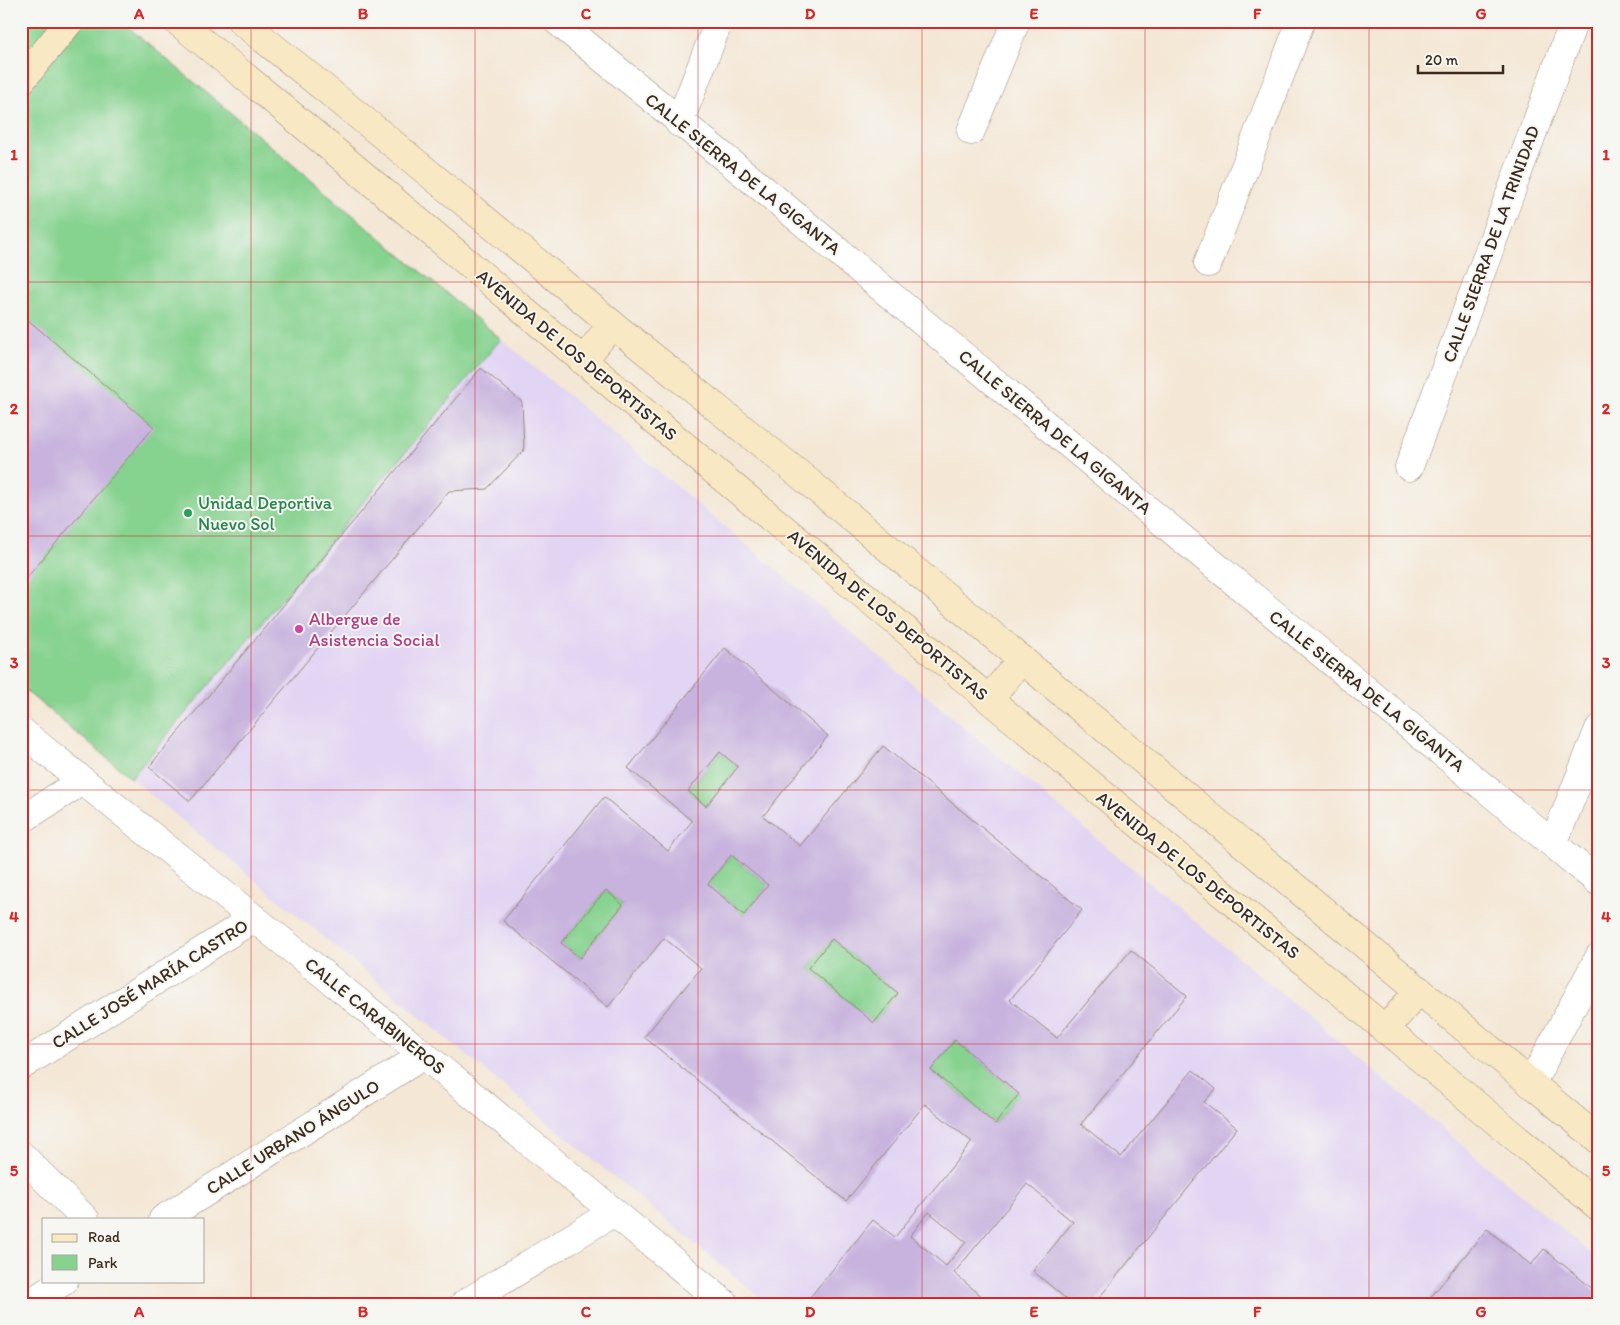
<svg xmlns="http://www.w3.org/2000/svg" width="1620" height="1325" viewBox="0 0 1620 1325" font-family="Itim,sans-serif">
  <rect width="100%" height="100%" fill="#f6f6f2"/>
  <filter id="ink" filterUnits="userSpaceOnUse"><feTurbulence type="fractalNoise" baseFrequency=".02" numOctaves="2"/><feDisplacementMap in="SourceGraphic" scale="10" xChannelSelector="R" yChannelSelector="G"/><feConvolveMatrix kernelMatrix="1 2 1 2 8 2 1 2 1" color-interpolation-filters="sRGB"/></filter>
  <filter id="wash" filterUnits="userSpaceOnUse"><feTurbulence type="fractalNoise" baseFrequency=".0096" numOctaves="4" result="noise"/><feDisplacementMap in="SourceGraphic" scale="20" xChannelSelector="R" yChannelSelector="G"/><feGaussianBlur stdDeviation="1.12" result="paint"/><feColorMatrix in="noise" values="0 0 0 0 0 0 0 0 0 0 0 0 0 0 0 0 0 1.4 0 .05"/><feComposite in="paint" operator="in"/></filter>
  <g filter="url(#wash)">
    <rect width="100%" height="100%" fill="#f4e7d5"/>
    <path fill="#e2d4f3" d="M 501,339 L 1599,1260 L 1599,1304 L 768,1304 L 131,778 Z"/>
    <path fill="#86d28f" stroke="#607e56" d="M 21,21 L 121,21 L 501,339 L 131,778 L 21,687 Z
      M 720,752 L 738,767 L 706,806 L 688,791 Z
      M 731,855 L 768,885 L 744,915 L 708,884 Z
      M 606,890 L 623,905 L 580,958 L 561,943 Z
      M 832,939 L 898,993 L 874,1023 L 808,968 Z
      M 955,1040 L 1019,1094 L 995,1124 L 931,1070 Z"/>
    <g id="blocks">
      <path fill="#c8b3de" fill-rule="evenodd" d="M 21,314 L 154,427 L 24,581 L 21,579 Z
        M 481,368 L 522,402 L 524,450 L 487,489 L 449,491 L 190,801 L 149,767 Z
        M 725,648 L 828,736 L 763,816 L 800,846 L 883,746 L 1082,910 L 1010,1000 L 1057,1038 L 1131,950 L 1187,996 L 1081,1124 L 1121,1157 L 1193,1070 L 1216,1089 L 1204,1102 L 1237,1128 L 1094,1304 L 1072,1304 L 1033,1271 L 1073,1222 L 1027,1184 L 954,1273 L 991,1304 L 808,1304 L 806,1302 L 873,1220 L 895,1237 L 972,1142 L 925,1104 L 846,1201 L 644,1037 L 701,968 L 664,938 L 608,1007 L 503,921 L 604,797 L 668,851 L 692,821 L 628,768 ZM 720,752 L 738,767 L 706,806 L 688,791 ZM 731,855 L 768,885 L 744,915 L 708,884 ZM 606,890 L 623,905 L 580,958 L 561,943 ZM 832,939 L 898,993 L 874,1023 L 808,968 ZM 955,1040 L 1019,1094 L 995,1124 L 931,1070 ZM 929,1212 L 966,1242 L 946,1266 L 910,1236 Z
        M 1487,1229 L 1531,1265 L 1544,1249 L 1599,1294 L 1599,1304 L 1425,1304 Z"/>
    </g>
  </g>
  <g filter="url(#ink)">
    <use href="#blocks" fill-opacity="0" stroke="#98887a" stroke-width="1"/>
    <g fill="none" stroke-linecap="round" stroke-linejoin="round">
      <defs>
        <path id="street" d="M 557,21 L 774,198 L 1184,540 L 1599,882
          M 679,123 L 719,21
          M 971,131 L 1016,21
          M 1208,263 L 1301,21
          M 1409,467 L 1574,21
          M 21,731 L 424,1055 L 725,1304
          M 21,820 L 82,781
          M 1553,844 L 1599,729
          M 21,1066 L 254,918
          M 1531,1084 L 1599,957
          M 21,1155 L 85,1219
          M 163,1219 L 424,1055
          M 28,1304 L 64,1281
          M 464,1304 L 614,1212"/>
        <path id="secondary" d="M 177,21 C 356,166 529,316 705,463 C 1003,711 1301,959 1599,1207
          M 241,21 L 375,129 L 612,324 L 799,474 L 1599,1140
          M 21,81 L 70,21
          M 583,361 L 612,324
          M 989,699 L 1022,659
          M 1385,1030 L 1419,990"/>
      </defs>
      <use href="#street" stroke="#98887a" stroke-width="29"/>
      <use href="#secondary" stroke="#98887a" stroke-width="29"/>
      <use href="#street" stroke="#fff" stroke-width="28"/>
      <use href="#secondary" stroke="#f8e8c3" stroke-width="28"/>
    </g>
  </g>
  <path fill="none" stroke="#d62828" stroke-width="1" stroke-opacity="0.55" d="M 251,21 L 251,1304M 475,21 L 475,1304M 698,21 L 698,1304M 922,21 L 922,1304M 1145,21 L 1145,1304M 1369,21 L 1369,1304M 21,282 L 1599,282M 21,536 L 1599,536M 21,790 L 1599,790M 21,1044 L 1599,1044"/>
  <circle fill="#2e9e5b" stroke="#f6f6f2" stroke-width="2" cx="188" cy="513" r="5"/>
  <circle fill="#d1479c" stroke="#f6f6f2" stroke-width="2" cx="299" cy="629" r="5"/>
  <g text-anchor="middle" stroke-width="4" stroke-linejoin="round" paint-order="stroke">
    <g font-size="18" fill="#3b2a1e" stroke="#f6f6f2">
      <text transform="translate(743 174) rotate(39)" y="6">CALLE SIERRA DE LA GIGANTA</text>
      <text transform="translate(1491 244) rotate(-70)" y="6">CALLE SIERRA DE LA TRINIDAD</text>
      <text transform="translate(577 355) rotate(40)" y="6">AVENIDA DE LOS DEPORTISTAS</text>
      <text transform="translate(1055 432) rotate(40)" y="6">CALLE SIERRA DE LA GIGANTA</text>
      <text transform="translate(888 615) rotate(40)" y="6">AVENIDA DE LOS DEPORTISTAS</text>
      <text transform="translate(1367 691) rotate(39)" y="6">CALLE SIERRA DE LA GIGANTA</text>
      <text transform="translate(1198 875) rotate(39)" y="6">AVENIDA DE LOS DEPORTISTAS</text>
      <text transform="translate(150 984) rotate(-32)" y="6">CALLE JOSÉ MARÍA CASTRO</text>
      <text transform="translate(375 1016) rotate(39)" y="6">CALLE CARABINEROS</text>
      <text transform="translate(293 1137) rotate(-32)" y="6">CALLE URBANO ÁNGULO</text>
    </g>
    <g font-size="18" fill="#27864d" stroke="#f6f6f2" text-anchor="start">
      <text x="198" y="509">Unidad Deportiva<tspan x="198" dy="21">Nuevo Sol</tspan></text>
    </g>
    <g font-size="18" fill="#b23c85" stroke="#f6f6f2" text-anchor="start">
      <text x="309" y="625">Albergue de<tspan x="309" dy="21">Asistencia Social</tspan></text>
    </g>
  </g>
  <rect width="1620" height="1325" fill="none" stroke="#f6f6f2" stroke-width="55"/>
  <rect x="42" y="1218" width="162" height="65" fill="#f6f6f2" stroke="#aba49d"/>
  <rect x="52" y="1234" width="25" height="8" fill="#f8e8c3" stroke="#aba49d"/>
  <text x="88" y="1242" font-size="15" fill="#3b2a1e">Road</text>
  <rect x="52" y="1255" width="25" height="15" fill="#86d28f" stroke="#aba49d"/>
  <text x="88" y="1268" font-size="15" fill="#3b2a1e">Park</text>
  <path d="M1418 65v8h85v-8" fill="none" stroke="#3b2a1e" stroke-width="2.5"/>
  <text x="1425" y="65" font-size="15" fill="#3b2a1e" stroke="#f6f6f2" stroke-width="4" paint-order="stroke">20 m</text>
  <rect x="28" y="28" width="1564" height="1270" fill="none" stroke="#d62828" stroke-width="2"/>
  <g font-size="16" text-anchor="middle" font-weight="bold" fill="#d62828">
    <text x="139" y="19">A</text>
    <text x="363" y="19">B</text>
    <text x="586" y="19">C</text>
    <text x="810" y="19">D</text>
    <text x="1034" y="19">E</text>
    <text x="1257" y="19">F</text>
    <text x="1481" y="19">G</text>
    <text x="14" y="160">1</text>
    <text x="1606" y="160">1</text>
    <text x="14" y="414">2</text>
    <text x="1606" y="414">2</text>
    <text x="14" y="668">3</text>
    <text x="1606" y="668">3</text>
    <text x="14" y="922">4</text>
    <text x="1606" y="922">4</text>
    <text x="14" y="1176">5</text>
    <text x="1606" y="1176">5</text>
    <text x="139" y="1317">A</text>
    <text x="363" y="1317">B</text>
    <text x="586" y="1317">C</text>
    <text x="810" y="1317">D</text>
    <text x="1034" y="1317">E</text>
    <text x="1257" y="1317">F</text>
    <text x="1481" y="1317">G</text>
  </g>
</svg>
